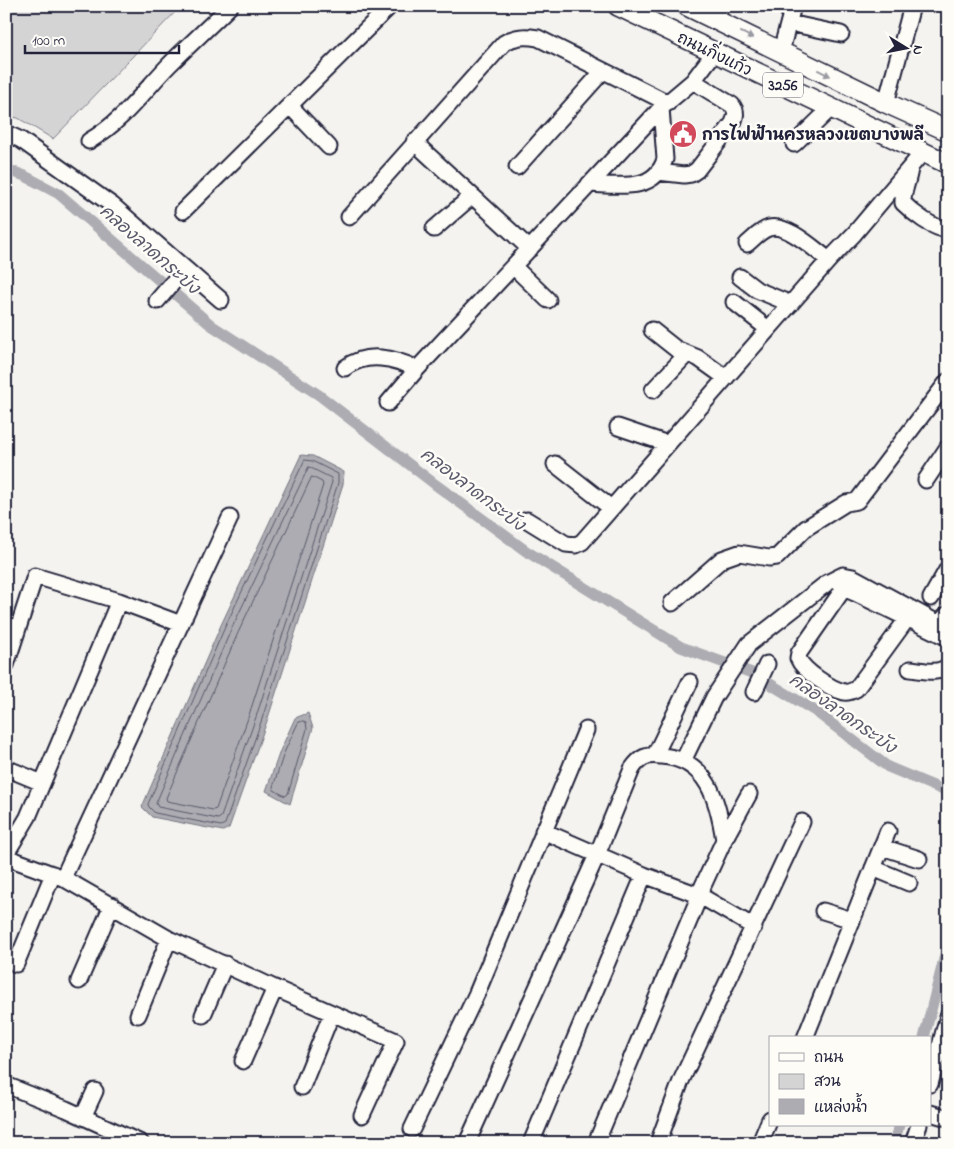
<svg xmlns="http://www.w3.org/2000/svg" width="954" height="1149" viewBox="0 0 954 1149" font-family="'Indie Flower','Playpen Sans Thai',sans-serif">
  <rect width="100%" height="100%" fill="#f4f3ef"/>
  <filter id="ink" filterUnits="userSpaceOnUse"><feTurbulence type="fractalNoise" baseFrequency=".02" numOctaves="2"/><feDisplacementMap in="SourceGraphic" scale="10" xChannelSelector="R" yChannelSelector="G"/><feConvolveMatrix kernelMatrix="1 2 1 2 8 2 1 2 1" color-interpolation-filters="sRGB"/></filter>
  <g filter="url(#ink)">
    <path fill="#d5d4d5" stroke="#7c7b88" d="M 6,6 L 181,6 L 53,139 L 18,118 L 6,116 Z"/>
    <path fill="#acacb2" stroke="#757582" d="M 301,455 L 313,456 L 344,472 L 343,484 L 267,721 L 229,828 L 223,831 L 152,817 L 142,807 L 221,625 Z
      M 308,713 L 313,728 L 290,804 L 266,791 L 280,751 L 295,718 Z"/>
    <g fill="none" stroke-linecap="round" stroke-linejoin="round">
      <path stroke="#59596b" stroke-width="1" d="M 305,460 L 312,461 L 338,474 L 338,483 L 262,719 L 225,824 L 221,826 L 155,813 L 149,807 L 148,804 L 225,627 Z
        M 309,467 L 331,478 L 332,482 L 256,717 L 221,817 L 218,819 L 158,807 L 156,803 L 231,630 Z
        M 312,477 L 322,482 L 323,485 L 249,715 L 216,809 L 213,810 L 167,801 L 166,798 L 238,633 Z
        M 303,721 L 306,722 L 307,729 L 288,794 L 285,796 L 274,790 L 273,787 L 284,753 L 298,723 Z"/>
      <path stroke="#acacb2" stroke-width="11" d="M 6,169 L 25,176 L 59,194 L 211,325 L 319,395 L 436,485 L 526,551 L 681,647 L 752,673 L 815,711 L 888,767 L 948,792
        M 924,1038 L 948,943
        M 894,1143 L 899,1125"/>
      <defs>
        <path id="minor" d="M 717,21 L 720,6
          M 789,23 L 841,34
          M 781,51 L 793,6
          M 886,103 L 912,6
          M 290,106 L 329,147
          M 6,133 L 21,140 L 112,205 L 221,300
          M 89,141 C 123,121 142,93 169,65 C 189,45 210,26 230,6
          M 414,142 L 530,249
          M 794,144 L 831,108
          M 517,167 L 603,71
          M 910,168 C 909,180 902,193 903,203 C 914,214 932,228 948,230
          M 658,172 L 684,175 L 691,174 L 697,170 L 733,123 C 736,116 737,111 732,105 L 693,81
          M 589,184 C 617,185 655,193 665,159 L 661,108
          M 183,211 L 390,6
          M 349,217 L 504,43 C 515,36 525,36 538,38 L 668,103
          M 434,229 L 472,196
          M 747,244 C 753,239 761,230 769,228 C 787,223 815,250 829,260
          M 514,267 L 548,300
          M 740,277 L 757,290 L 791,304
          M 157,301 L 175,280
          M 734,302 L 768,329
          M 652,330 L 676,349 L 698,358 L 726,378
          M 345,368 C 366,351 395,358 417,369
          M 653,390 L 687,354
          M 388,403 L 417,369 L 661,108 L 693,81 L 714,53
          M 618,427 L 668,444
          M 555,464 L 611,508
          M 926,480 L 948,447
          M 527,520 L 566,544 L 576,545 L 582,542 L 829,260 L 854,234 L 923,152
          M 931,598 L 948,568
          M 119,601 L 181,624
          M 672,603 L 722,559 L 739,553 L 769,558 L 777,557 L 806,528 L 846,503 L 857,501 L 948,381
          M 907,619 L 856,689 C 852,691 848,693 844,692 C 831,689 803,671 798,658 L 799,653 L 842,591 L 848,590 L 855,593 L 948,638
          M 6,665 L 35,576 L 119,601 L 28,817 L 6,854
          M 910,669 C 922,670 938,675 948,666
          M 754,692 L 767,664
          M 655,755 L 690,682
          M 683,761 L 714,697 L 749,644 L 827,583 L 843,575 L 853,577 L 936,622 L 940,622 L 948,614
          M 6,768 L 42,783
          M 543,831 L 644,875 L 693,893
          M 882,847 L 919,859
          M 6,857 L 63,878 L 169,939 L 279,990 L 396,1041 L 362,1115
          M 873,868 L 909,883
          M 63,878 L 230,518
          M 701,890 L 724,840 L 749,794
          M 704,898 L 754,927
          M 823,911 L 852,920
          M 16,964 L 53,874
          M 79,981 L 112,905
          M 138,1015 L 169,939
          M 203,1015 L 225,964
          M 805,1038 L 888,831
          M 243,1061 L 275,988
          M 930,1084 L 948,1016
          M 6,1085 L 66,1109 L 141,1143
          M 302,1087 L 332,1013
          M 930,1113 L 948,1118
          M 83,1117 L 95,1091
          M 412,1129 L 477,993 L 586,730
          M 467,1143 L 597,855 L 632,769 C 640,757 647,754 661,756 C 708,759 718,801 724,840
          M 531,1143 L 644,875
          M 596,1143 L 697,902
          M 658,1143 L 681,1081 L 802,822
          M 760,1143 L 770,1119
          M 913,1143 L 919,1125"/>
        <path id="major" d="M 618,6 L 948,164
          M 687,6 L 886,103 L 948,131"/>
      </defs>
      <use href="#minor" stroke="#22223b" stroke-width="19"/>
      <use href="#major" stroke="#22223b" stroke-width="22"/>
      <use href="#minor" stroke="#fdfcf7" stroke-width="15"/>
      <use href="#major" stroke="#fdfcf7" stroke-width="19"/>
    </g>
    <defs><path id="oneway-solid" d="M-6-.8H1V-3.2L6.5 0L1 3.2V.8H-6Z" transform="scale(1.25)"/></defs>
    <g fill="#9a9aa2">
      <use href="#oneway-solid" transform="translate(747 35) rotate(26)"/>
      <use href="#oneway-solid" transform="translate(824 73) rotate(26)"/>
    </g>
  </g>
  <defs>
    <symbol id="civic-disc" viewBox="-11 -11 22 22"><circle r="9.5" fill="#d1495b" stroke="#fdfcf7"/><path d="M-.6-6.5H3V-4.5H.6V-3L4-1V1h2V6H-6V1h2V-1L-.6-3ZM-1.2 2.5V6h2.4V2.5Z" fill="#fff"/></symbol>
  </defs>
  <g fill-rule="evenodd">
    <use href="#civic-disc" x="667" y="118" width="32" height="32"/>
  </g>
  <g text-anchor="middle" stroke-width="5" stroke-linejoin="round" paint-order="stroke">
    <rect fill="#fdfcf7" stroke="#646373" stroke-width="1" x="763" y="72.5" width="40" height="25" rx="4"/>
    <g font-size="15" font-weight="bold" fill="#22223b">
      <text x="783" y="90">3256</text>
    </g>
    <g font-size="16" fill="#22223b" stroke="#fdfcf7">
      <text transform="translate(715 53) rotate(26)" y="6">ถนนกิ่งแก้ว</text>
    </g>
    <g font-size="16" font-weight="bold" fill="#22223b" stroke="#fdfcf7" text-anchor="start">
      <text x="702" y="140">การไฟฟ้านครหลวงเขตบางพลี</text>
    </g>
    <g font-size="18" font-style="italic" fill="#59596b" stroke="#fdfcf7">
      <text transform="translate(150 249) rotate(41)" y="6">คลองลาดกระบัง</text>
      <text transform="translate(473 489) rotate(37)" y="6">คลองลาดกระบัง</text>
      <text transform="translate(843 713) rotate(35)" y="6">คลองลาดกระบัง</text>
    </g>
  </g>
  <rect width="954" height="1149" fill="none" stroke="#fdfcf7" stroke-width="25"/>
  <rect x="12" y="12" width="929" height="1124" fill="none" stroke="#22223b" stroke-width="2" filter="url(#ink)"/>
  <rect x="769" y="1036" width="162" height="90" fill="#fdfcf7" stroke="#a5a5ac"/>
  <rect x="779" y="1053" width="25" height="8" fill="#fdfcf7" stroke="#a5a5ac"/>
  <text x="814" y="1062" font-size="15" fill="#22223b">ถนน</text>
  <rect x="779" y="1074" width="25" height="15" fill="#d5d4d5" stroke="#a5a5ac"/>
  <text x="814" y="1086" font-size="15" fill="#22223b">สวน</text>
  <rect x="779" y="1099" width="25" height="15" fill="#acacb2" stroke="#a5a5ac"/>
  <text x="814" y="1112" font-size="15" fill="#22223b">แหล่งน้ำ</text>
  <g transform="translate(906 48) rotate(100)" stroke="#fdfcf7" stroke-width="4" paint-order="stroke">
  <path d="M0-4L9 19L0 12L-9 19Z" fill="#22223b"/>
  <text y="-8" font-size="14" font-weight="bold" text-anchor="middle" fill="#22223b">N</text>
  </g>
  <path d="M25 45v8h154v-8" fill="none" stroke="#22223b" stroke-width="2.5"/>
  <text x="32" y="45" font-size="15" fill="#22223b" stroke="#fdfcf7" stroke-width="4" paint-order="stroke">100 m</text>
</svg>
